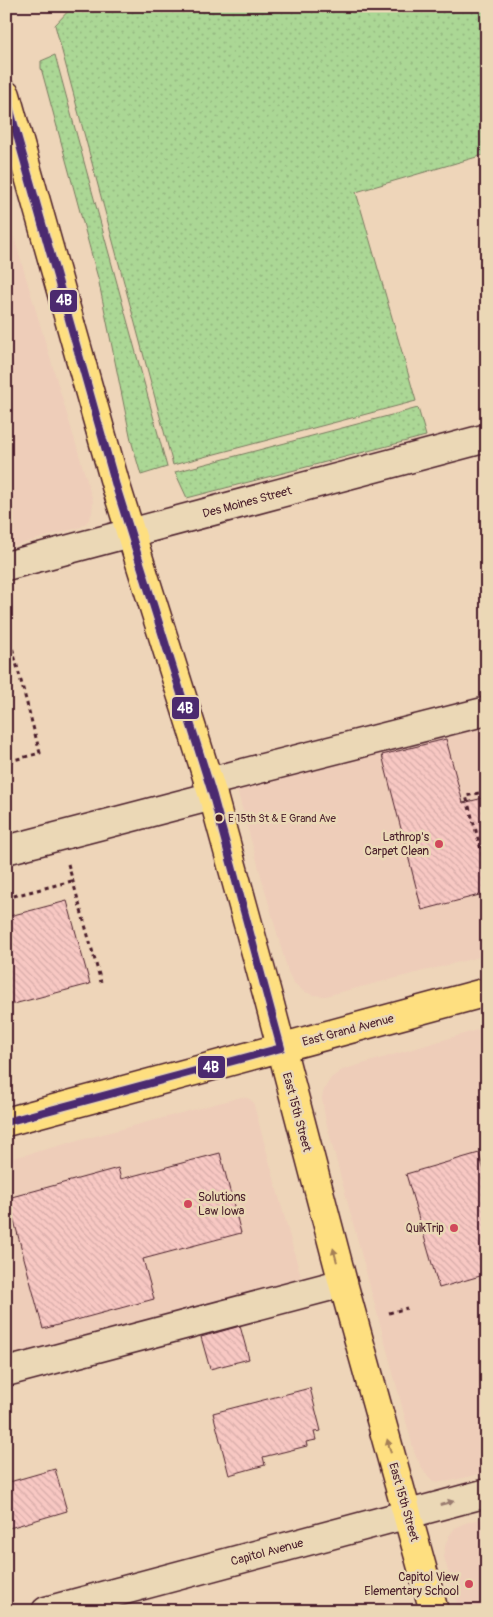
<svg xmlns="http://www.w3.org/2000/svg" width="493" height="1617" viewBox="0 0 493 1617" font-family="Pangolin,sans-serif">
  <defs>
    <pattern id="grass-dots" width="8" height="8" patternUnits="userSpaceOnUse" patternTransform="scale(1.25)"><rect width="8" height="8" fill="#abd795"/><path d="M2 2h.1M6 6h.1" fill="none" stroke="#95b881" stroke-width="1.8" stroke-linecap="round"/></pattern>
    <pattern id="building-back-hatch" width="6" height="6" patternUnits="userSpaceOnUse" patternTransform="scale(1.25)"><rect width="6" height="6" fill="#f8c8c3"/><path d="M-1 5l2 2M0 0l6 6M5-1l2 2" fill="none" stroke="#d6aba8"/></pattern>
  </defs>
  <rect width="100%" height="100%" fill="#eed5b9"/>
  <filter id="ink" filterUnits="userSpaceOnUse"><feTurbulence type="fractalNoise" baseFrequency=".02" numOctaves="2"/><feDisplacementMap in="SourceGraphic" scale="10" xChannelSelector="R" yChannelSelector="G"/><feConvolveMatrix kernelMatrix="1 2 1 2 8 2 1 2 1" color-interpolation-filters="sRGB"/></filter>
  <g filter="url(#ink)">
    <path fill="#eecdb9" d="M 6,211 L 93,501 L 92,513 L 89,520 L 81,527 L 6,548 Z
      M 487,697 L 487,955 L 325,996 L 313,995 L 303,991 L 293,982 L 288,972 L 230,765 Z
      M 487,1027 L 487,1472 L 450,1481 L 441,1482 L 433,1481 L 425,1473 L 415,1455 L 325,1118 L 322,1098 L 324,1089 L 331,1078 L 342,1070 Z
      M 241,1097 L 248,1098 L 253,1102 L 255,1109 L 302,1281 L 6,1362 L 6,1160 Z
      M 487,1517 L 487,1611 L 459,1611 L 444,1557 L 445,1546 L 449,1536 L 455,1528 L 465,1523 Z"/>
    <path fill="url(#grass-dots)" stroke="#7a7b60" d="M 73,6 L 487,6 L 487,154 L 356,192 L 416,401 L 173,465 L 55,25 Z
      M 55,55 L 167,467 L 141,475 L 131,440 L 98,278 L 41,68 L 41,61 Z
      M 418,408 L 426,436 L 187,498 L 175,472 Z"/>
    <path fill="url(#building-back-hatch)" stroke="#4a1f2b" d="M 446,739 L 463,803 L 487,797 L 487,893 L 422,910 L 382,755 Z
      M 67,901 L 90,984 L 6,1006 L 6,917 Z
      M 220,1153 L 241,1233 L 143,1259 L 154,1299 L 43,1329 L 8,1198 L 118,1168 L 121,1179 Z
      M 479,1153 L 487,1182 L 487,1274 L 439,1288 L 406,1174 Z
      M 240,1326 L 249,1359 L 210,1369 L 201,1337 Z
      M 310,1388 L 321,1431 L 314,1432 L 316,1440 L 306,1442 L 307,1446 L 263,1457 L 265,1465 L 229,1475 L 213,1413 Z
      M 55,1469 L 67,1511 L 6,1529 L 6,1483 Z"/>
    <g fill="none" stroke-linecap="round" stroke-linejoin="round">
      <defs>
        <path id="minor" d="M 6,566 L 487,438
          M 208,782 L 487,711
          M 6,850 L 213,796
          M 6,1372 L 343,1283
          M 46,1611 L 487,1493"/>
        <path id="major" d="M 6,95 L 116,486 L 213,796 L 268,997 L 343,1283 L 434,1611
          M 6,1122 L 487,992"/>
      </defs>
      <use href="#minor" stroke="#4a1f2b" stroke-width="31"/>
      <use href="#major" stroke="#4a1f2b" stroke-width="31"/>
      <path stroke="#4a1f2b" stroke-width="3" stroke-dasharray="4 4" stroke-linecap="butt" d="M 6,648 L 12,647 L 40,753 L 6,762
        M 487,791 L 466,796 L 487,870
        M 68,864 L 101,982
        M 6,898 L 72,881
        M 389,1313 L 407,1308"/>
      <use href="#minor" stroke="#ebd8b6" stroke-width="28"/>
      <use href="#major" stroke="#fedf80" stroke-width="28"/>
      <defs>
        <path id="bus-1" d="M 6,96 L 116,486 L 213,796 L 281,1048 L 6,1122"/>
      </defs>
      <use href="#bus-1" stroke="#ebd8b6" stroke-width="11"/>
      <use href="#bus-1" stroke="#4c2a6f" stroke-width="8"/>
    </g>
    <defs><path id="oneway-solid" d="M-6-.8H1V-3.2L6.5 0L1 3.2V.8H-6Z" transform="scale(1.25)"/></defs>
    <g fill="#a47f56">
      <use href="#oneway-solid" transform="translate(335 1255) rotate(-105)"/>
      <use href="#oneway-solid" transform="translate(389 1446) rotate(-105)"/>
    </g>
    <use fill="#9a7c70" href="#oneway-solid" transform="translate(447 1503) rotate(-15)"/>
  </g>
  <circle fill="#4a1f2b" stroke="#ebd8b6" stroke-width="2" cx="219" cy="818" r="4.5"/>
  <g fill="#d1495b" stroke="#ebd8b6" stroke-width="2">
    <circle cx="439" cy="844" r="5"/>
    <circle cx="188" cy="1204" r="5"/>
    <circle cx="454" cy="1228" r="5"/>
    <circle cx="469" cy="1584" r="5"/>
  </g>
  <g text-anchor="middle" stroke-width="5" stroke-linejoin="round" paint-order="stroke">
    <g font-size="11" fill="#4a1f2b" stroke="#ebd8b6" text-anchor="start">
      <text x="228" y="822">E 15th St &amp; E Grand Ave</text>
    </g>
    <g font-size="12" fill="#4a1f2b" stroke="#ebd8b6">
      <text transform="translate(247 502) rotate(-15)" y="4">Des Moines Street</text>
      <text transform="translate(348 1030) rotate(-15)" y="4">East Grand Avenue</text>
      <text transform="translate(297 1112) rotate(75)" y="4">East 15th Street</text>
      <text transform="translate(404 1502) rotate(74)" y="4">East 15th Street</text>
      <text transform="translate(267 1552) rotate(-15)" y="4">Capitol Avenue</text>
    </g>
    <g font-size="12" fill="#4a1f2b" stroke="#ebd8b6" text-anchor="end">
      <text x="429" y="841">Lathrop's<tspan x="429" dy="14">Carpet Clean</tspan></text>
      <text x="198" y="1201" text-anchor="start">Solutions<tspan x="198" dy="14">Law Iowa</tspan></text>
      <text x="444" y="1232">QuikTrip</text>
      <text x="459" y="1581">Capitol View<tspan x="459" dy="14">Elementary School</tspan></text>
    </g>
  </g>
  <g stroke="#ebd8b6" stroke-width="2">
    <rect x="49" y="289" width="29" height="24" rx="5" fill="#4c2a6f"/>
    <rect x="171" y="696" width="29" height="24" rx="5" fill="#4c2a6f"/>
    <rect x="197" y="1055" width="29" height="24" rx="5" fill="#4c2a6f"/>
  </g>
  <g font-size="14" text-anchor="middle" font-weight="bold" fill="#fff">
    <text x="64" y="305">4B</text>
    <text x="185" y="713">4B</text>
    <text x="211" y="1072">4B</text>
  </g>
  <rect width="493" height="1617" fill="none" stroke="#ebd8b6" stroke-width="25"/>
  <rect x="12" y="12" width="468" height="1592" fill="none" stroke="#4a1f2b" stroke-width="2" filter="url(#ink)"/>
</svg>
